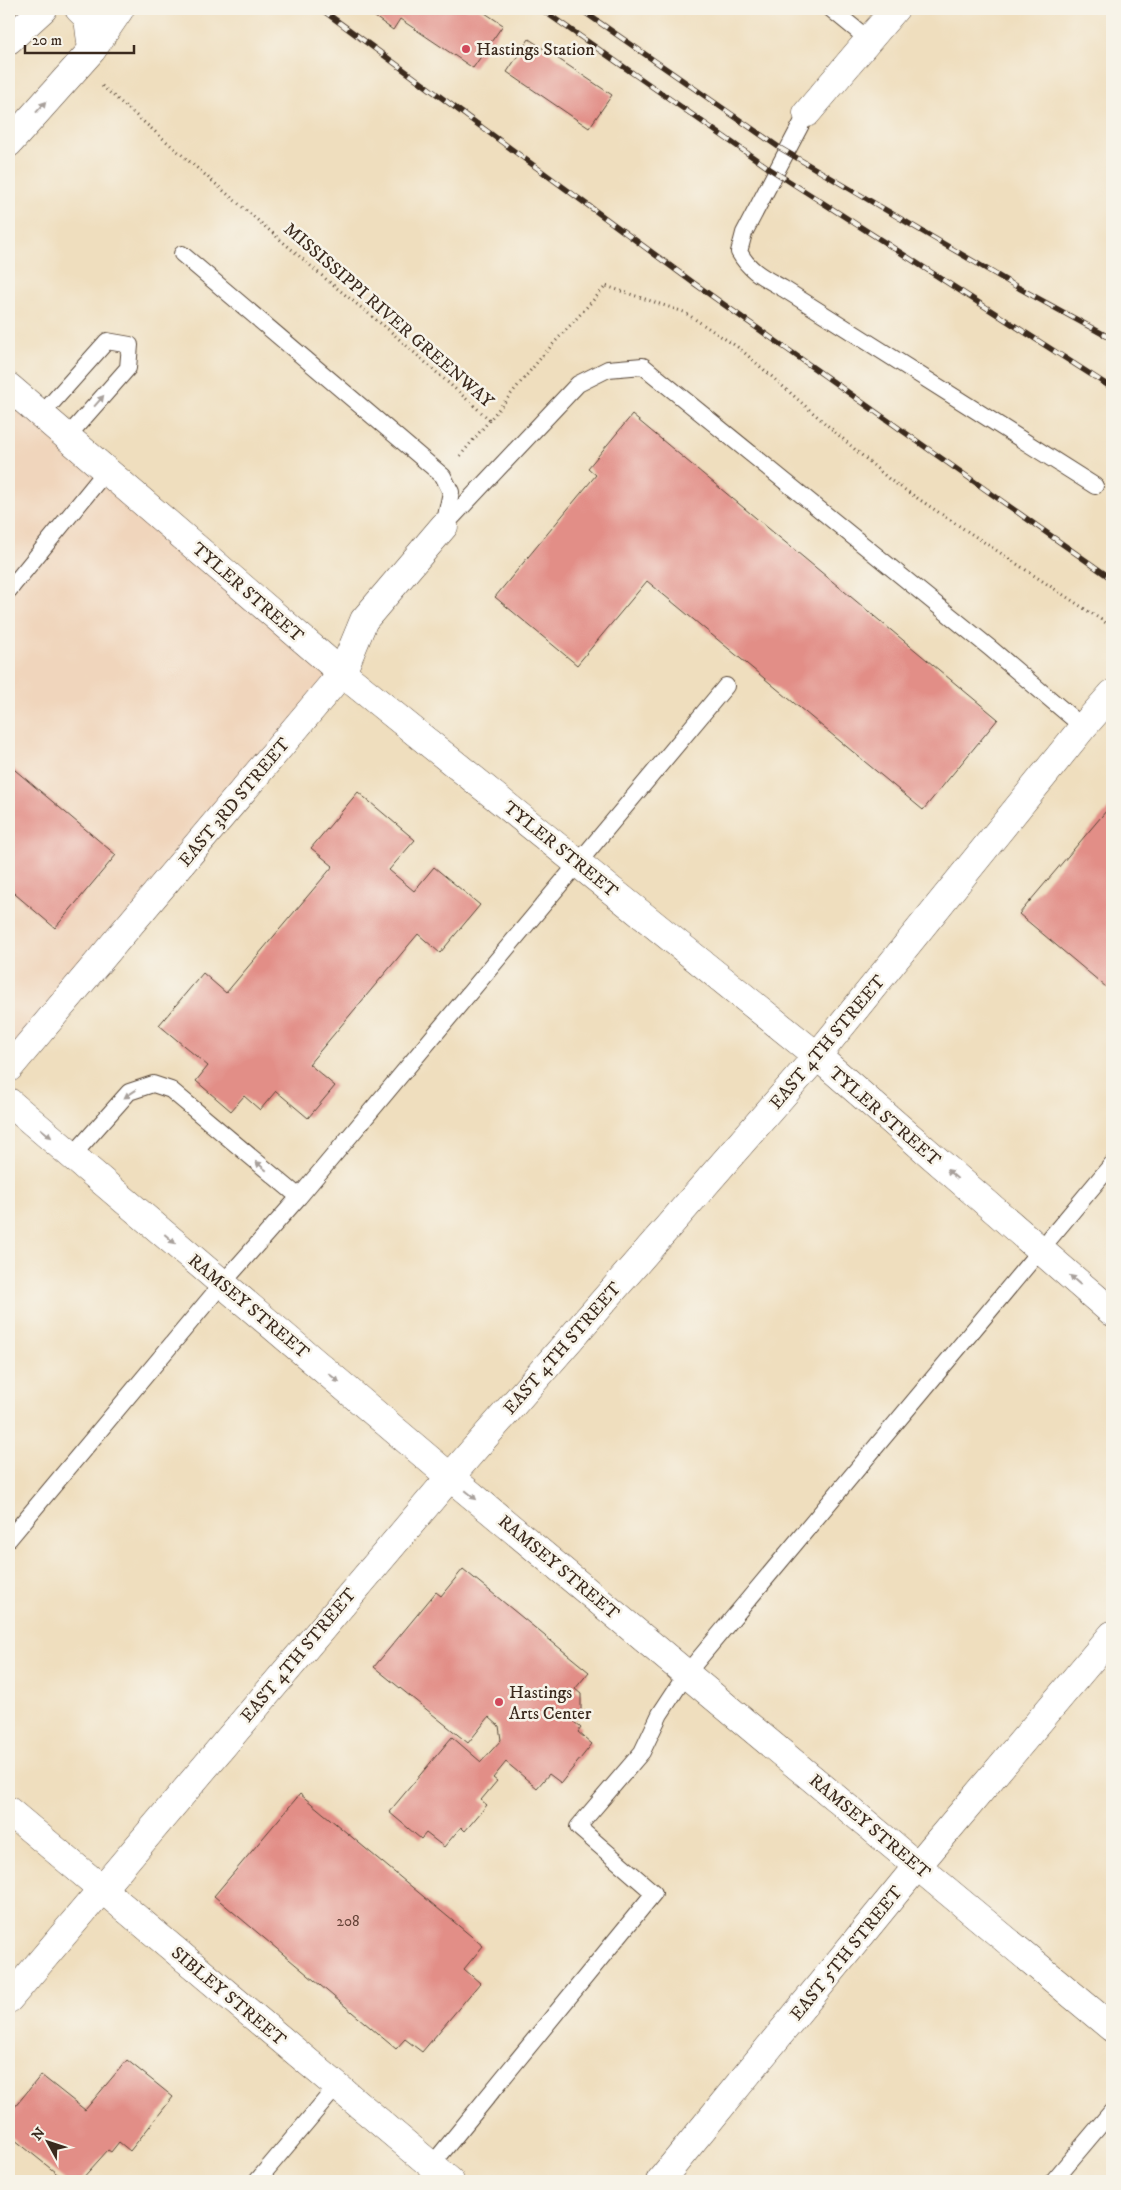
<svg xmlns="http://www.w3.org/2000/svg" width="1121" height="2190" viewBox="0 0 1121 2190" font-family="'IM FELL DW Pica',serif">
  <rect width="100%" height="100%" fill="#f7f3e8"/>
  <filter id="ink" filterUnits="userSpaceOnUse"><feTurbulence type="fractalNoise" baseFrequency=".02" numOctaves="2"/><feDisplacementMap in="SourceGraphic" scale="10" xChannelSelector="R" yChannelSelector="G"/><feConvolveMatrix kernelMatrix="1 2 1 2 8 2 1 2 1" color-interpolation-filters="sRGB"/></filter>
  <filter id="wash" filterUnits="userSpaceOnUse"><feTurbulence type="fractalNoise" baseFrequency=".0096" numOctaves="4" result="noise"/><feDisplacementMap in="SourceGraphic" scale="20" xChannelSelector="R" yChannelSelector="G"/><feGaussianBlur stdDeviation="1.12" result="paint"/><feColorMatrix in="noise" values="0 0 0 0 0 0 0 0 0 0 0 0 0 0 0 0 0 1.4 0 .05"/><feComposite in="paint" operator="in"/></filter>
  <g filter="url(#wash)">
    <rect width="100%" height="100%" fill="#efdebe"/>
    <path fill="#f0d5bc" d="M 9,387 L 342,673 L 9,1068 Z"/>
    <g id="blocks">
      <path fill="#e28e87" d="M 364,9 L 479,9 L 503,25 L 473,68 L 400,19 L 393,30 Z
        M 529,39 L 612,95 L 589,128 L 507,72 Z
        M 632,415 L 998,719 L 923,810 L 647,581 L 577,665 L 495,597 L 596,475 L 588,468 Z
        M 9,765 L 116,855 L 55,928 L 9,889 Z
        M 358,792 L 415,840 L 389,870 L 414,891 L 434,867 L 480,905 L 440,953 L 418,934 L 309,1064 L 335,1086 L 308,1118 L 276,1091 L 260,1110 L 244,1096 L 231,1111 L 196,1081 L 208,1066 L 159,1025 L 203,973 L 226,993 L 333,866 L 311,848 Z
        M 1112,804 L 1112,992 L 1019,914 Z
        M 463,1569 L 589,1672 L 575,1689 L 581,1694 L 581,1710 L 573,1721 L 581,1728 L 578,1732 L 592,1744 L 561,1783 L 549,1774 L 537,1788 L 506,1762 L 493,1778 L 497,1781 L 481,1800 L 487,1805 L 465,1831 L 461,1827 L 444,1847 L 426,1833 L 421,1839 L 389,1812 L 452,1737 L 481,1762 L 501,1740 L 499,1726 L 489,1717 L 468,1743 L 374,1667 L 436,1592 L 441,1596 Z
        M 300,1794 L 483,1946 L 464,1969 L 480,1983 L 422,2052 L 405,2039 L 396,2049 L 214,1896 Z
        M 127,2060 L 173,2097 L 130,2151 L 119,2142 L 111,2152 L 108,2150 L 80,2181 L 66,2181 L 9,2135 L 9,2114 L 41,2075 L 85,2110 Z"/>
    </g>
  </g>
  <g filter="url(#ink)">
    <use href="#blocks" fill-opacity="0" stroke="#564536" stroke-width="1"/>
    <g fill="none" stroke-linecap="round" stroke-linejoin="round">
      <defs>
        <path id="lane" d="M 831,9 L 869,40
          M 807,113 L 744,233 L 739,252 C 750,272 765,278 784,289 L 1095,486
          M 182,254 L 443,476 L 451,492 L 444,526
          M 41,415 L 107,341 L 130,345 L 128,368 L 67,437
          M 444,526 L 578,384 L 608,369 L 643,366 L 990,648 L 1083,727
          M 9,590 L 106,471
          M 73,1155 L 129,1092 L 153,1084 L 171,1090 L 299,1197
          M 9,1539 L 222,1284 L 299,1197 L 726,686
          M 431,2166 L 654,1893 L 578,1827 L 642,1752 L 660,1714 L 687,1673 L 1112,1164
          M 257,2181 L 337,2086
          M 1053,2181 L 1112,2111"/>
        <path id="street" d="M 79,9 L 88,18 L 92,50
          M 9,40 L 43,9
          M 807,113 L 895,9
          M 9,143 L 92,50 L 120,9
          M 9,387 L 342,673 L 817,1056 L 1112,1312
          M 9,1068 L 342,673 L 364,620 L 444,526
          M 9,1102 L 450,1477 L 1112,2028
          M 9,1811 L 450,2181
          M 9,1999 L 450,1477 L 817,1056 L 1083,727 L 1112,694
          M 660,2181 L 918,1865 L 1112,1635"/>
      </defs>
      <use href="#lane" stroke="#564536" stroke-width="18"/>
      <use href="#street" stroke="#564536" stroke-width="29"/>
      <path stroke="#564536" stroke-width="3" stroke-dasharray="1 4" stroke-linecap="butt" d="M 102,86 L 327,280 L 390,331 L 490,420
        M 460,456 L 544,354 L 606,286 L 684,312 L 739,348 L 890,480 L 1112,627"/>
      <use href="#lane" stroke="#fff" stroke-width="16"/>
      <use href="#street" stroke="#fff" stroke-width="28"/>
      <defs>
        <path id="rail" d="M 321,9 L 695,284 L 1112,579
          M 541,9 L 770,169 L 1112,388
          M 580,9 L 780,148 L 1019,288 L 1112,339"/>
      </defs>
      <use href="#rail" stroke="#3b2a1e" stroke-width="5.5"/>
      <use href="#rail" stroke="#f7f3e8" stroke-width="4" stroke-dasharray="11" stroke-linecap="butt"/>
    </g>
    <defs><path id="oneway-solid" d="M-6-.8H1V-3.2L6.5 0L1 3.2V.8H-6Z" transform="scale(1.25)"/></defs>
    <g fill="#a79f9a">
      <use href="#oneway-solid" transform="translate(41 107) rotate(-48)"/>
      <use href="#oneway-solid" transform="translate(99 401) rotate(-49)"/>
      <use href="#oneway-solid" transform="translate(130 1094) rotate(146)"/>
      <use href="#oneway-solid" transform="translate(46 1133) rotate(40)"/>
      <use href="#oneway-solid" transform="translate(261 1166) rotate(-140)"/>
      <use href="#oneway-solid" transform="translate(952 1174) rotate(-139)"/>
      <use href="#oneway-solid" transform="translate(170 1239) rotate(41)"/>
      <use href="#oneway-solid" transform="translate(1075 1280) rotate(-139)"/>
      <use href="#oneway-solid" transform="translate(334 1378) rotate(40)"/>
      <use href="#oneway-solid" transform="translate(471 1495) rotate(40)"/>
    </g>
  </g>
  <g fill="#d1495b" stroke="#f7f3e8" stroke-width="2">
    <circle cx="466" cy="49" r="5"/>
    <circle cx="499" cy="1702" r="5"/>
  </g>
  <g text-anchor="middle" stroke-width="5" stroke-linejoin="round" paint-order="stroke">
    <g font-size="15" fill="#654338">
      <text x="348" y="1926">208</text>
    </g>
    <g font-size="18" fill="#3b2a1e" stroke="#f7f3e8" text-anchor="start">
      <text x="476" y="55">Hastings Station</text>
      <text x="509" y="1698">Hastings<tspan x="509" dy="21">Arts Center</tspan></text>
    </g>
    <g font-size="18" fill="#3b2a1e" stroke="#f7f3e8">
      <text transform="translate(389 315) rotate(41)" y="6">MISSISSIPPI RIVER GREENWAY</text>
      <text transform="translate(248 592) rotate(41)" y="6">TYLER STREET</text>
      <text transform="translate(234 802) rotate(-50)" y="6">EAST 3RD STREET</text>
      <text transform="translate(561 849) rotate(39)" y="6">TYLER STREET</text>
      <text transform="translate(827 1042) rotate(-50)" y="6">EAST 4TH STREET</text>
      <text transform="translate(885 1116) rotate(41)" y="6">TYLER STREET</text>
      <text transform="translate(249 1306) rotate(40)" y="6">RAMSEY STREET</text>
      <text transform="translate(562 1348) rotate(-49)" y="6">EAST 4TH STREET</text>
      <text transform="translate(559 1567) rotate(40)" y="6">RAMSEY STREET</text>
      <text transform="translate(298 1655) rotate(-50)" y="6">EAST 4TH STREET</text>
      <text transform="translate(870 1826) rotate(40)" y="6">RAMSEY STREET</text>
      <text transform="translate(846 1953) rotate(-51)" y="6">EAST 5TH STREET</text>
      <text transform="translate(229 1996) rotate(40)" y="6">SIBLEY STREET</text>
    </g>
  </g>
  <rect width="1121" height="2190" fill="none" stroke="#f7f3e8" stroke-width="30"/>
  <g transform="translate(48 2142) rotate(310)" stroke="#f7f3e8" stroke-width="4" paint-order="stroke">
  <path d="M0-4L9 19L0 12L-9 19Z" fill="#3b2a1e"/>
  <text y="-8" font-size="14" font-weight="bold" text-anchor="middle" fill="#3b2a1e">N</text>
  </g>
  <path d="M25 45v8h109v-8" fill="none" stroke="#3b2a1e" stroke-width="2.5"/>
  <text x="32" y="45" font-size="15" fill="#3b2a1e" stroke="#f7f3e8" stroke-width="4" paint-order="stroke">20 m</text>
</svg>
